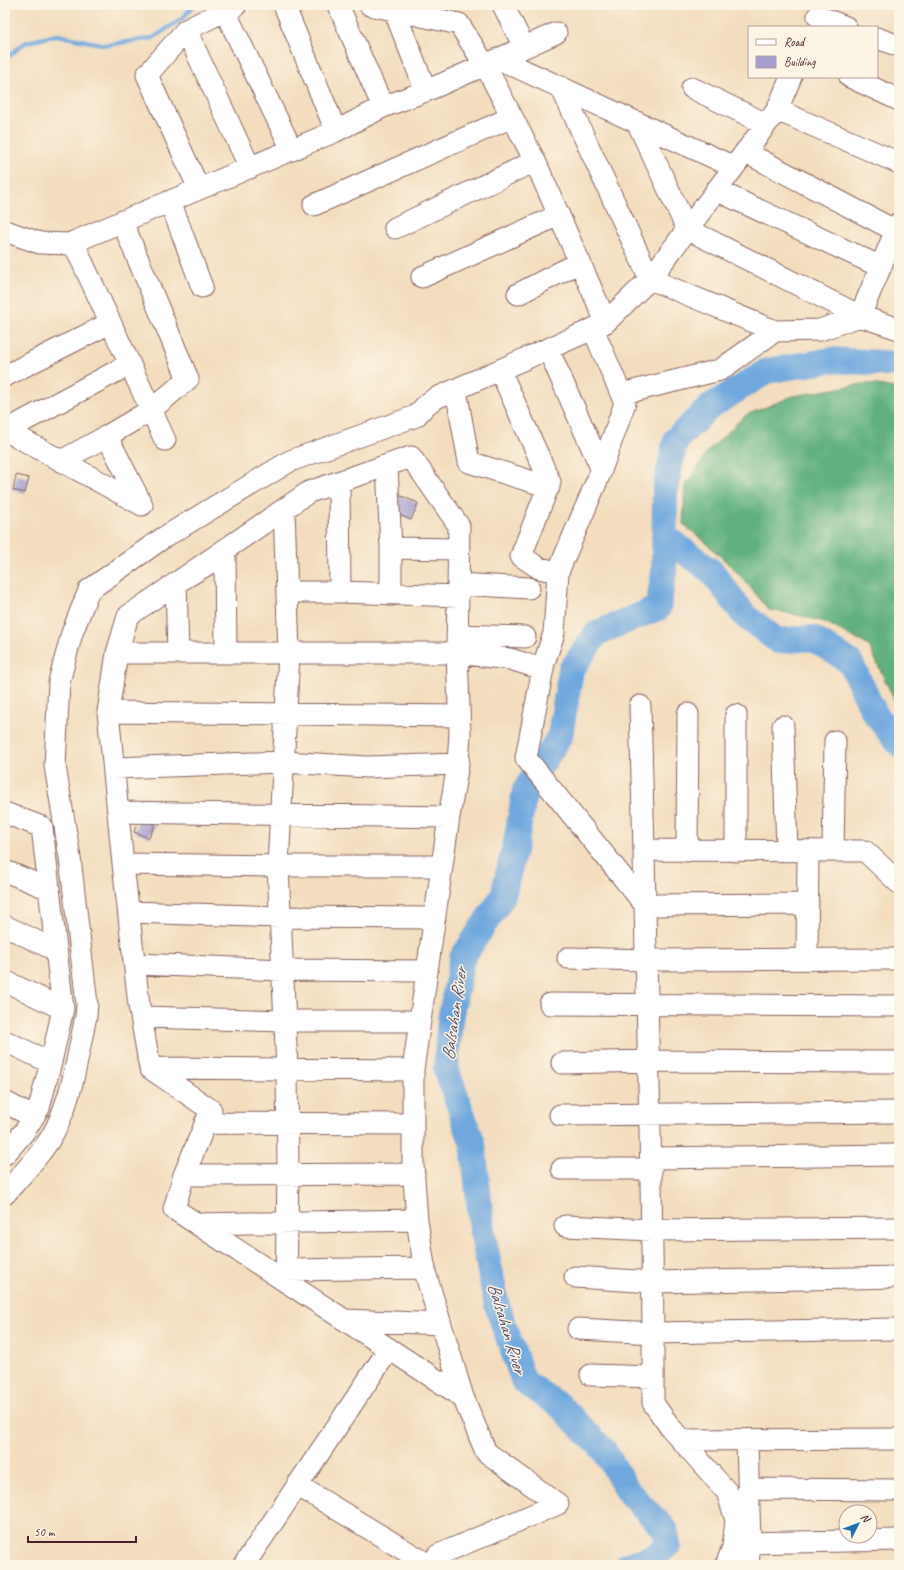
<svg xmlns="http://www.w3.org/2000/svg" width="904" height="1570" viewBox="0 0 904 1570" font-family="Caveat,sans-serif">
  <rect width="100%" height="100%" fill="#fcf5e5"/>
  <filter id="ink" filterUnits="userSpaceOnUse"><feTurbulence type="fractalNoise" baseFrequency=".025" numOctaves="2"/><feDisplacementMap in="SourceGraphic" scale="8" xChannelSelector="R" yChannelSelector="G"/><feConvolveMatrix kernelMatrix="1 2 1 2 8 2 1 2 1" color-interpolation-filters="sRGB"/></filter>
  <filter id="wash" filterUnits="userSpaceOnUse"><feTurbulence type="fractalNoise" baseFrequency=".012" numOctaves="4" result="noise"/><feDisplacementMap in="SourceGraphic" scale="16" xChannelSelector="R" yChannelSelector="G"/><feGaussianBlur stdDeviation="0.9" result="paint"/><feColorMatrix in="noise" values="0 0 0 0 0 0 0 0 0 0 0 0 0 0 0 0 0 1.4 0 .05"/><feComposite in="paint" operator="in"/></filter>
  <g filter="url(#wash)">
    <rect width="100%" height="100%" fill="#f3ddbe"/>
    <path fill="#60b17e" stroke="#556854" d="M 868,383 L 899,389 L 899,710 L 869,646 L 825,622 L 789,613 L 769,610 L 739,574 L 703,540 L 683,524 L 685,487 L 707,452 L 746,415 L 793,396 Z"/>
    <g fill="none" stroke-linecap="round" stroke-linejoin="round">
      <path stroke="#6fa8de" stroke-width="4.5" d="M 5,60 L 24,43 L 57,35 L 106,45 L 153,38 L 183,18 L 194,5"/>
      <path stroke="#6fa8de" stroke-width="26" d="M 664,536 L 712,572 L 745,616 L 778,641 L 812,638 L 850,662 L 875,714 L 899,744
        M 627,1565 L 654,1557 L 668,1545 L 665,1529 L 629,1493 L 604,1450 L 560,1406 L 524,1382 L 497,1306 L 482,1230 L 473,1144 L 446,1069 L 450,1020 L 462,958 L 503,896 L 516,842 L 525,790 L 560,736 L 571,670 L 597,633 L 658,608 L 664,572 L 665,490 L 676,439 L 711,406 L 767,371 L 831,360 L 899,364"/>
    </g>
    <g id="blocks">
      <path fill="#a59ed0" d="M 16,475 L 29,478 L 25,493 L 13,490 Z
        M 399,495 L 418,503 L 411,520 L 393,512 Z
        M 139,818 L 155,825 L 149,838 L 134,832 Z"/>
    </g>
  </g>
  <g filter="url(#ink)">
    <use href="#blocks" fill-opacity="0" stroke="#85625e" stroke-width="1"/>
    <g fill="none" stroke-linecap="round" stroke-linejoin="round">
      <defs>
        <path id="minor" d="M 284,5 L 336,131
          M 338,5 L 383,107
          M 370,5 L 459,24 L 485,65 L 556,33
          M 503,5 L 524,47
          M 394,10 L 426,91
          M 225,11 L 292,150
          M 818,16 L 846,27
          M 186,30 L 250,168
          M 877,38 L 899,46
          M 499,59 L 734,167
          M 850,77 L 899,100
          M 561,87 L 650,279 L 775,331 L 820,330 L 860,316 L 899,329
          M 692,88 L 766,124
          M 777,110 L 899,163
          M 637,122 L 687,229 L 860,316 L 899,223
          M 745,152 L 896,231
          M 199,189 L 147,75 L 186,30 L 236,5
          M 716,190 L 881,267
          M 170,201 L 202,287
          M 314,205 L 512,117
          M 395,228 L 535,161
          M 5,231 L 40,243 L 69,244 L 336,131 L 383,107 L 426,91 L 485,65 L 535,161 L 606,322
          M 73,242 L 165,440
          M 422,277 L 559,215
          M 518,294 L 580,262
          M 593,329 L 625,403 L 599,476 L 558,572 L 554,633 L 544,663 L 526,758 L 645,905
          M 548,349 L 601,468
          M 500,370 L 550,482 L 521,556 L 539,568 L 558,572
          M 5,376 L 110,323
          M 456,390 L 469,462 L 549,487
          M 621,394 L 720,370 L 775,331
          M 5,430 L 142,505
          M 5,431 L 130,364
          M 107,436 L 142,505
          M 61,461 L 107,436 L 151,410 L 188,379 L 122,221
          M 387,466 L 391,548 L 391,595
          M 339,482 L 340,592
          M 284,509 L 289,653 L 278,866 L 287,1069 L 288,1175 L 286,1282
          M 391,548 L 459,549
          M 459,584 L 529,588
          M 287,592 L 340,592 L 458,596
          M 457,635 L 525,637
          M 117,653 L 457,653 L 510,659 L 542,669
          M 178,653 L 176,583 L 225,554 L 226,653
          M 640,706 L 644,850
          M 108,712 L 459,716
          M 736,715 L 736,851
          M 783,726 L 787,851
          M 114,768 L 283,762 L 367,767 L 458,764
          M 118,812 L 449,817
          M 5,813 L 42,827 L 63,1009 L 51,1062 L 39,1108 L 24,1132 L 5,1154
          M 687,851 L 688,714
          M 833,851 L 835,741
          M 123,864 L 278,866 L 442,866
          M 5,871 L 49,889
          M 645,905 L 808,904
          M 129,912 L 281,917 L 435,918
          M 5,926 L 55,950
          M 568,958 L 646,960 L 899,959
          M 807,959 L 808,851
          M 135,964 L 283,970 L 427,971
          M 5,981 L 63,1009
          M 550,1004 L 899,1006
          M 142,1017 L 285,1021 L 420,1021
          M 5,1041 L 51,1063
          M 562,1063 L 649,1061 L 899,1062
          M 150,1068 L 413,1070
          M 5,1102 L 33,1117
          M 560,1115 L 899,1112
          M 205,1123 L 413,1124
          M 651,1158 L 899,1155
          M 562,1169 L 651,1169
          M 184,1175 L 414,1174
          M 5,1194 C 21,1175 45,1151 56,1128 C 73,1094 78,1053 86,1016 L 87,1004 L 70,858 L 55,766 L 59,682 L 72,633 L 89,590 L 163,538 L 290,461 L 416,416 L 427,404 L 436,398 L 593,329 L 606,322 L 650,279 L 777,110 L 791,77
          M 197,1224 L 417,1220
          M 565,1226 L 652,1230 L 899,1228
          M 286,1270 L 425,1268
          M 575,1277 L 653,1282 L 899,1277
          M 345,1320 L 441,1324
          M 578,1329 L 654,1333 L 899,1329
          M 591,1375 L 653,1377
          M 681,1440 L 899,1439
          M 747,1440 L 750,1543 L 748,1565
          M 297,1485 L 429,1565
          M 748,1489 L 899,1490
          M 750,1543 L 899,1540
          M 244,1565 L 389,1349
          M 432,1565 L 438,1555 L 558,1504 L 486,1452 L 463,1397 L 425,1272 L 417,1220 L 413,1165 L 413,1070 L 449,817 L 458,764 L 460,733 L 457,653 L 459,526 L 411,457 L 309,492 L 128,616 L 117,653 L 108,712 L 123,864 L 139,1005 L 150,1068 L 211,1110 L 184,1175 L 174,1209 L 463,1397
          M 726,1565 L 733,1547 L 736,1520 L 727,1492 L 670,1427 L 653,1403 C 654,1219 647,1035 644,850 L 865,851 L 899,883"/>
      </defs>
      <use href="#minor" stroke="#85625e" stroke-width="23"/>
      <use href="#minor" stroke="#fff" stroke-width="21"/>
    </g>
  </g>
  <g text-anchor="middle" stroke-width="3" stroke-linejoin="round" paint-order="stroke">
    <g font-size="18" font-style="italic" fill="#574f6a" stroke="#fcf5e5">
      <text transform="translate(454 1014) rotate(-82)" y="6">Balsahan River</text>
      <text transform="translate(507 1328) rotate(73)" y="6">Balsahan River</text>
    </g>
  </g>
  <rect width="904" height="1570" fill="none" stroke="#fcf5e5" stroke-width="20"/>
  <rect x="748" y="26" width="130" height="52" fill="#fcf5e5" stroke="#b59f9b"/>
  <rect x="756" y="39" width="20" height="6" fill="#ffffff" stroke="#b59f9b"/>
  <text x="784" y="46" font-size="12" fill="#4a1f2b">Road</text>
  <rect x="756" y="56" width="20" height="12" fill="#a59ed0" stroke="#b59f9b"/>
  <text x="784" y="66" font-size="12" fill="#4a1f2b">Building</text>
  <g transform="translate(858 1524) rotate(48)"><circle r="19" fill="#fcf5e5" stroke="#b59f9b"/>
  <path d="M0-3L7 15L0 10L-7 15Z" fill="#1f6fb2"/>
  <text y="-6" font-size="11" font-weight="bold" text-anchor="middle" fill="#4a1f2b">N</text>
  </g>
  <path d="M28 1536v6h108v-6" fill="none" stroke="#4a1f2b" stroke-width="2"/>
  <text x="34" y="1536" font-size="12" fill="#4a1f2b" stroke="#fcf5e5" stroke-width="3" paint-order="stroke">50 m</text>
</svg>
